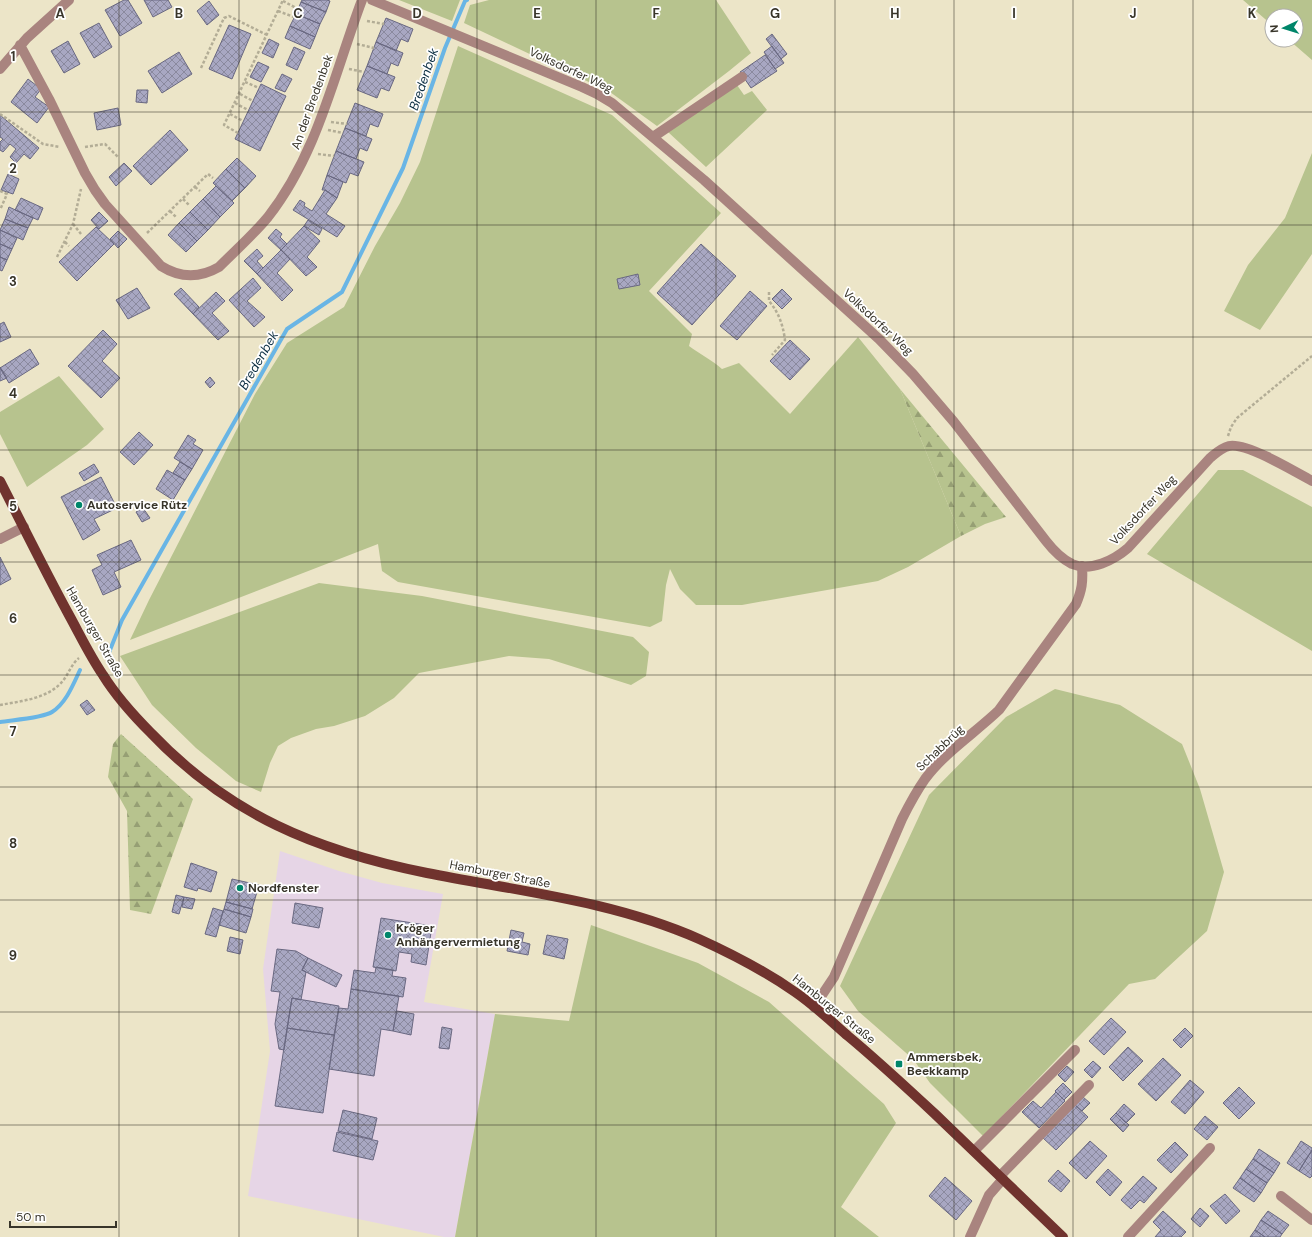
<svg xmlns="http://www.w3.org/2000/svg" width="1312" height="1237" viewBox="0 0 1312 1237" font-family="'DM Sans',sans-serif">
  <defs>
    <pattern id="forest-firs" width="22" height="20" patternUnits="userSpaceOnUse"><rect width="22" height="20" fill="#b7c38e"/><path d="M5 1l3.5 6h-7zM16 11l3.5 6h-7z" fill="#969f74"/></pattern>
    <pattern id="building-cross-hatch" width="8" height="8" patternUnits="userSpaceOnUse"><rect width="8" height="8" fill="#a8a7c2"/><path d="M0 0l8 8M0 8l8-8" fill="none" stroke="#8a899e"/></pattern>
  </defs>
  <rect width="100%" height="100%" fill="#ece5c8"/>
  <path fill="#e6d5e6" d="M 280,851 L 339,871 L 382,883 L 443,894 L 424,1002 L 495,1014 L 455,1237 L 444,1237 L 248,1196 L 270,1051 L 263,969 Z"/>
  <path fill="#b7c38e" d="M 399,0 L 460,0 L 452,21 Z
    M 489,0 L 716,0 L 751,53 L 729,71 L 657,126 L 610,92 L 464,23 L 470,5 Z
    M 1243,0 L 1312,0 L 1312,60 L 1289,40 L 1296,40 L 1296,16 L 1272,16 L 1272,25 Z
    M 458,46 L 612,115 L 721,213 L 649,291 L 692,334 L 689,346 C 700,354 712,360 722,369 L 739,363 L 790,414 L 858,337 L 900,389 L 961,536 L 908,567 L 878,581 L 742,605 L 696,605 L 680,589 L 670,569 L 666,585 L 662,621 L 650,627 L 398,582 L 382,571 L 378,544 L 130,640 L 149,600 L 255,394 L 287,343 L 344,307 L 375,246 L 400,203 L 420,162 Z
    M 737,85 L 744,95 L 752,91 L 767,110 L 706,167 L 668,132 Z
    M 1312,153 L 1312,254 L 1260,330 L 1224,311 L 1248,265 L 1285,218 Z
    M 59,376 L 104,429 L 87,445 L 27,487 L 0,434 L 0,412 Z
    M 1218,470 L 1243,470 L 1312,507 L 1312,651 L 1147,554 Z
    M 319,583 L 422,596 L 633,637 L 649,652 L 646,676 L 631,685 L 549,659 L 509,656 L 419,673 L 394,698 L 365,716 L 334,726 L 316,729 L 291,738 L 278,746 L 270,763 L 261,792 L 236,781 L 196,748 L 152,705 L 120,656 Z
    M 1055,689 L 1120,705 L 1182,744 L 1200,789 L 1224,872 L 1207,931 L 1155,979 L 1129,984 L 983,1136 L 930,1083 L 913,1059 L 858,1011 L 840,986 L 929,795 L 1006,717 Z
    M 591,925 L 698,963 L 769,1002 L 884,1104 L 896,1123 L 841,1207 L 879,1237 L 455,1237 L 495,1014 L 569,1021 Z"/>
  <path fill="url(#forest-firs)" d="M 900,389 L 1006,517 L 985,524 L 961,536 Z
    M 121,734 L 193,799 L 151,914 L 130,910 L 127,811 L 108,777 L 113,744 Z"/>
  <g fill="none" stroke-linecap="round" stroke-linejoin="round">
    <path stroke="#69b5e5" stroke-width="4" d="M 108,655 L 122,620 L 287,329 L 342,292 L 403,168 L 445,48 L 465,1 L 467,0
      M 0,722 C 12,720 43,718 52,712 C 66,703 73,685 80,670"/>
  </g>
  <path fill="url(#building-cross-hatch)" stroke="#696881" d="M 124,0 L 128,0 L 142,23 L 120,36 L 105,10 Z
    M 144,0 L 168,0 L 172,7 L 153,17 Z
    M 302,0 L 327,0 L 330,1 L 326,12 L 301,2 Z
    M 209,1 L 219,15 L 207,25 L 197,11 Z
    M 301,2 L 326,12 L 320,24 L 296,14 Z
    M 296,14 L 320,24 L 315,37 L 290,26 Z
    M 386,18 L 413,29 L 408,42 L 401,39 L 396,51 L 376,42 Z
    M 99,23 L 112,47 L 94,58 L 80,33 Z
    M 229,25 L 251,34 L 232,79 L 209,69 Z
    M 290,26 L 315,37 L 310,49 L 285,38 Z
    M 772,34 L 787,54 L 781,59 L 766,39 Z
    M 269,39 L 279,44 L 273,58 L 262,53 Z
    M 68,41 L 80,64 L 64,73 L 51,51 Z
    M 376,42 L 403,53 L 398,66 L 391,63 L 387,74 L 367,66 Z
    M 772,46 L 784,63 L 775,69 L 764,52 Z
    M 294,47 L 305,52 L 297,70 L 286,65 Z
    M 179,52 L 192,74 L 162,93 L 148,71 Z
    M 765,55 L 777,71 L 751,88 L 740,72 Z
    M 258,62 L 269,67 L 261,82 L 250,77 Z
    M 367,66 L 395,77 L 389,91 L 381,88 L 377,98 L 357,90 Z
    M 282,74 L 292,79 L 285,92 L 275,88 Z
    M 28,79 L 41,89 L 35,97 L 49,107 L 37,123 L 11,102 Z
    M 261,84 L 286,96 L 260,151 L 235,139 Z
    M 137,90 L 148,90 L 147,103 L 136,102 Z
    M 355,103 L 383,114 L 378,127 L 370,124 L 366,136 L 345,128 Z
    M 118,108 L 121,125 L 97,130 L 94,113 Z
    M 0,115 L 39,148 L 30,159 L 24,154 L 16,163 L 10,157 L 16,149 L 10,144 L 3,152 L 0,150 L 0,142 L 3,139 L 0,137 Z
    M 345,128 L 372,139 L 367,151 L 360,148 L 356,159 L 336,151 Z
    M 170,130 L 188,150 L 151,185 L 133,166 Z
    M 336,151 L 364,162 L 358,176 L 350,173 L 346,183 L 327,175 Z
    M 237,158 L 256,176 L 245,188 L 226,169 Z
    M 124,163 L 132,171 L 116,186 L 109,177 Z
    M 226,169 L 245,188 L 232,201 L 213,183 Z
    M 8,174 L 19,179 L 13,194 L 1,190 Z
    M 327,175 L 343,182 L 337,198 L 325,190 L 322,190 Z
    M 216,186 L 234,203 L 220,217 L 203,199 Z
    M 325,190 L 337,198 L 326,214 L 345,226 L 337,237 L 293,210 L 300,200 L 305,203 L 304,206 L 312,211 Z
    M 21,198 L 43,208 L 38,220 L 15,210 Z
    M 203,199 L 220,217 L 208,230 L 190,212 Z
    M 9,207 L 33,218 L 28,228 L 5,219 Z
    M 99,212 L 108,221 L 99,229 L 91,220 Z
    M 190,212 L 208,230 L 197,241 L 179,223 Z
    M 5,219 L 28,228 L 23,240 L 0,230 Z
    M 308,220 L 322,229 L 319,235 L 304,226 Z
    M 179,223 L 197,241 L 186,252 L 168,235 Z
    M 304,226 L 320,241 L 307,257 L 317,267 L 306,276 L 281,250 Z
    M 96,227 L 114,244 L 77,281 L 59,262 Z
    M 276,229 L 282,234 L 280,237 L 287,244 L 281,250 L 268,238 Z
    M 0,230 L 17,238 L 12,249 L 0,244 Z
    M 118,231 L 127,239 L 118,248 L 110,239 Z
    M 0,244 L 12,249 L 7,260 L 0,257 Z
    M 701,244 L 736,276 L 692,325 L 657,293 Z
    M 257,249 L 263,256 L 257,261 L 263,268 L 257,274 L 244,261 Z
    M 281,250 L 290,259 L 277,273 L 293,290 L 282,301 L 257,274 Z
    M 0,257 L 7,260 L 2,271 L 0,270 Z
    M 638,274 L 640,285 L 619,289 L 617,279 Z
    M 253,278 L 261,288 L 247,301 L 265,317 L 254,327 L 229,300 Z
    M 137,288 L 150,308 L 128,319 L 116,300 Z
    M 181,288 L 199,307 L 193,314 L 174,294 Z
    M 782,289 L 792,299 L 782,309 L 772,299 Z
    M 750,291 L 767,306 L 737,340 L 720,326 Z
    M 216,292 L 225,301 L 212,313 L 229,331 L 218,340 L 193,314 Z
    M 4,322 L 11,337 L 0,342 L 0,324 Z
    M 103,330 L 117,344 L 102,361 L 120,378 L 101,398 L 68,366 Z
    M 790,340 L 810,359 L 790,380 L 770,361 Z
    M 30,349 L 39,364 L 9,383 L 0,368 Z
    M 0,367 L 7,378 L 0,381 Z
    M 210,377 L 215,383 L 210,388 L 205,382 Z
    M 139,432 L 153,445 L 134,465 L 120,452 Z
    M 188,435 L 196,440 L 193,444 L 203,450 L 192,469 L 174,458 Z
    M 180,462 L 192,469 L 185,480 L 173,473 Z
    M 94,464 L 99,472 L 84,481 L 79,473 Z
    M 167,470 L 185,480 L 173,500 L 156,489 Z
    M 101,477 L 117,508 L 94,519 L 100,530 L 83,540 L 61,497 Z
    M 143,508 L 150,518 L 142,522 L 136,512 Z
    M 131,540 L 141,560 L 114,572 L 121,587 L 103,595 L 92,570 L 102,565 L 97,555 Z
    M 0,557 L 11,579 L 0,585 Z
    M 87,700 L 95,710 L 87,715 L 80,705 Z
    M 191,863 L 217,872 L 211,892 L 198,888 L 197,891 L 184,887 Z
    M 232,879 L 259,885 L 252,909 L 226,902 Z
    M 176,895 L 184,897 L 179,914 L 172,912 Z
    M 184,897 L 195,899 L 192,909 L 182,907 Z
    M 226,902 L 253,909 L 251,917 L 224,909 Z
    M 295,903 L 323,908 L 319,928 L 292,923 Z
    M 213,908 L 223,911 L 216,937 L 205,934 Z
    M 224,909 L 251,917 L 246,933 L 219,925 Z
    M 381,918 L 432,926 L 426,965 L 411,962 L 412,954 L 399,952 L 396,971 L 373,967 Z
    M 511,930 L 524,933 L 522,942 L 530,944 L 528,955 L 507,951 Z
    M 547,935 L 568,939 L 564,959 L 543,954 Z
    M 230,937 L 243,940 L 240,954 L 227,951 Z
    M 277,949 L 296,951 L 308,958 L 302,970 L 306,972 L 301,1000 L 292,998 L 284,1050 L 279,1049 L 275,1024 L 280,992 L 271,991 Z
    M 308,958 L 342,975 L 336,987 L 302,970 Z
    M 376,967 L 393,970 L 392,976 L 406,978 L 403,997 L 351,989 L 354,970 L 375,973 Z
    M 351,989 L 399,996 L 393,1031 L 381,1029 L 374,1076 L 329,1069 L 339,1008 L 348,1009 Z
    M 292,998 L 339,1006 L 334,1035 L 287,1028 Z
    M 397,1011 L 414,1014 L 411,1035 L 393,1031 Z
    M 1111,1018 L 1126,1032 L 1104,1055 L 1089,1041 Z
    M 442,1027 L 452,1029 L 449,1049 L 439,1048 Z
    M 287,1028 L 334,1035 L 323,1113 L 275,1106 Z
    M 1185,1028 L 1193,1036 L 1181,1048 L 1173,1040 Z
    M 1128,1047 L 1143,1061 L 1123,1081 L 1109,1067 Z
    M 1163,1058 L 1181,1075 L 1156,1101 L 1138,1084 Z
    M 1093,1061 L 1101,1068 L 1092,1078 L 1084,1070 Z
    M 1067,1066 L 1074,1072 L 1065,1082 L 1058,1075 Z
    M 1190,1080 L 1204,1092 L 1185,1114 L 1171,1102 Z
    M 1063,1083 L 1072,1092 L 1064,1100 L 1055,1091 Z
    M 1239,1087 L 1255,1103 L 1239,1119 L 1223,1103 Z
    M 1056,1092 L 1065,1101 L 1039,1128 L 1022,1112 L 1033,1101 L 1041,1108 Z
    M 1083,1097 L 1090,1103 L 1082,1111 L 1075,1105 Z
    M 1124,1104 L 1135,1114 L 1126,1123 L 1116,1113 Z
    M 1075,1105 L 1088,1117 L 1056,1150 L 1043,1138 Z
    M 343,1110 L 377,1118 L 372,1139 L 338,1131 Z
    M 1116,1113 L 1129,1125 L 1123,1132 L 1110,1119 Z
    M 1205,1116 L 1218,1127 L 1207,1140 L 1194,1129 Z
    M 337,1132 L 378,1141 L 373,1160 L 333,1151 Z
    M 1090,1141 L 1107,1156 L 1086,1179 L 1069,1163 Z
    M 1301,1141 L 1312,1148 L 1312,1150 L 1299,1171 L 1287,1163 Z
    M 1175,1142 L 1188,1155 L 1171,1173 L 1157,1160 Z
    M 1259,1149 L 1280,1163 L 1274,1173 L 1253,1159 Z
    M 1312,1150 L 1312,1176 L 1310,1178 L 1299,1171 Z
    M 1253,1159 L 1274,1173 L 1267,1183 L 1246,1169 Z
    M 1108,1169 L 1122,1182 L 1110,1196 L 1096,1182 Z
    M 1246,1169 L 1267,1183 L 1261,1193 L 1240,1178 Z
    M 1058,1170 L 1070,1181 L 1061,1192 L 1048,1181 Z
    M 1143,1176 L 1157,1188 L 1144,1203 L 1140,1200 L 1131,1209 L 1121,1200 Z
    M 945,1177 L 972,1201 L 956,1220 L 929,1196 Z
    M 1240,1178 L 1261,1193 L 1254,1202 L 1233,1188 Z
    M 1225,1194 L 1240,1211 L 1226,1224 L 1210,1206 Z
    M 1200,1208 L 1209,1216 L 1200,1227 L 1191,1219 Z
    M 1163,1211 L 1186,1232 L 1181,1237 L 1155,1237 L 1161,1230 L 1153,1222 Z
    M 1268,1211 L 1289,1225 L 1282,1234 L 1261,1220 Z
    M 1261,1220 L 1282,1234 L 1280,1237 L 1265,1237 L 1255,1230 Z
    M 1255,1230 L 1265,1237 L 1250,1237 Z"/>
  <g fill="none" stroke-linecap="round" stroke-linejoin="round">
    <path stroke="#b3ad96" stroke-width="2.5" stroke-dasharray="3 2" stroke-linecap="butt" d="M 283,1 L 298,9
      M 278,11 L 294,17
      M 367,21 L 384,24
      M 357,44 L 374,48
      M 201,68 L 224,18 L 229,16 L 267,35
      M 349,69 L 364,72
      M 245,82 L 259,88
      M 240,94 L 253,101
      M 235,103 L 248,110
      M 0,114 L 43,144 L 60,147
      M 230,114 L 243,121
      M 331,122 L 347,124
      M 328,130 L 343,133
      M 238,133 L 224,125 L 283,0
      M 85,147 L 105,144 L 118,157
      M 318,154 L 334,156
      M 195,187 L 200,191
      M 0,191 L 7,194 L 0,210
      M 183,199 L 189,205
      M 170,211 L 176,217
      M 73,224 L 81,234
      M 147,233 L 208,174 L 213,178
      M 65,242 L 69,246
      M 57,257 L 73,224 L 81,189
      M 769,292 L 769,301 C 779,313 783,325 785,340 L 772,355
      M 1228,436 L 1231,427 L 1237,418 L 1312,356
      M 0,705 C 21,701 46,699 61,683 C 68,676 71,664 79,658"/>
    <path stroke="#a9847f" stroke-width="10" d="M 372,0 L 582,87 L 597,94 L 612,103 L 704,180 L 879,339 L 913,374 L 954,422 L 1046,541 C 1053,550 1062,559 1072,564 C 1091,572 1114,560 1128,548 L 1210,458 C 1216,453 1221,448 1229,446 C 1246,442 1296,472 1312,481
      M 20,45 L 49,99 L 85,173 L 95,190 L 105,204 L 161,266 C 180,278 200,278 219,267 C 235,251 253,235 268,217 C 318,153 334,74 362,0
      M 0,69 L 27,38 L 69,0
      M 653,137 L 742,77
      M 0,539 L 24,527
      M 814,1007 L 834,977 L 902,819 C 909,805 916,792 925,779 C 945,752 975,733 999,710 L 1076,604 C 1082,590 1083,582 1082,566
      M 974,1151 L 1075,1050
      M 1000,1176 L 1089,1085
      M 1281,1196 L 1312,1220
      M 970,1237 L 989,1195 L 1003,1179
      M 1128,1237 L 1210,1148"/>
    <path stroke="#70332e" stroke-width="10" d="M 0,481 C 23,526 45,571 69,615 C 80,635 90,656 103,675 C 116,696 133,715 151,733 C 229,815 317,851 427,873 C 518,891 613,901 699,939 C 732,954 765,971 795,992 C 814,1005 831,1021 848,1036 C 878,1061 906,1087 935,1114 C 978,1155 1020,1196 1063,1237"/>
  </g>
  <path fill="none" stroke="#38352a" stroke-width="1" stroke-opacity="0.55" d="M 119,0 L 119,1237M 239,0 L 239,1237M 358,0 L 358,1237M 477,0 L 477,1237M 596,0 L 596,1237M 716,0 L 716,1237M 835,0 L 835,1237M 954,0 L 954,1237M 1073,0 L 1073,1237M 1193,0 L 1193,1237M 0,112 L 1312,112M 0,225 L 1312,225M 0,337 L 1312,337M 0,450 L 1312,450M 0,562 L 1312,562M 0,675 L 1312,675M 0,787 L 1312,787M 0,900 L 1312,900M 0,1012 L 1312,1012M 0,1125 L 1312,1125"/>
  <g fill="#00866a" stroke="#fff" stroke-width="1.5">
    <circle cx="79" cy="505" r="4"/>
    <circle cx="240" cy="888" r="4"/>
    <circle cx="388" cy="935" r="4"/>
    <rect x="895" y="1060" width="8" height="8" rx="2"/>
  </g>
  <g text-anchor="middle" stroke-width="3.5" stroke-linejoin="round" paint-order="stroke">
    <g font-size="12" fill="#38352a" stroke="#fff">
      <text transform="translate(571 70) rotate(25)" y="4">Volksdorfer Weg</text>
      <text transform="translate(312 102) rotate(-70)" y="4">An der Bredenbek</text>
      <text transform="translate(878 322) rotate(43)" y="4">Volksdorfer Weg</text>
      <text transform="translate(1143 510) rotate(-47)" y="4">Volksdorfer Weg</text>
      <text transform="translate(95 632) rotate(60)" y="4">Hamburger Straße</text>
      <text transform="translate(940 748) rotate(-44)" y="4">Schabbrüg</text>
      <text transform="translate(500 874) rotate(11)" y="4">Hamburger Straße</text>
      <text transform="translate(834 1009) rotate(39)" y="4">Hamburger Straße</text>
    </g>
    <g font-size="12" font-weight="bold" fill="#38352a" stroke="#fff" text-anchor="start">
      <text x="87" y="509">Autoservice Rütz</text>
      <text x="248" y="892">Nordfenster</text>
      <text x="396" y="932">Kröger<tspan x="396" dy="14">Anhängervermietung</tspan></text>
      <text x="907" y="1061">Ammersbek,<tspan x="907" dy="14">Beekkamp</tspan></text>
    </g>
    <g font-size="13" font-style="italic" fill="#0c2e42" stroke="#fff">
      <text transform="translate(423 79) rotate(-71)" y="5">Bredenbek</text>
      <text transform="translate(258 360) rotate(-60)" y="5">Bredenbek</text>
    </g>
  </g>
  <g font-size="13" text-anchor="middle" font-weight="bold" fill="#38352a" stroke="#fff" stroke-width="3.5" stroke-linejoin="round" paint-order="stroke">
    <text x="60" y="18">A</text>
    <text x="179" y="18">B</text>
    <text x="298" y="18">C</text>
    <text x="417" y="18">D</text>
    <text x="537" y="18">E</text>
    <text x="656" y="18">F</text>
    <text x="775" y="18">G</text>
    <text x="895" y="18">H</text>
    <text x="1014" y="18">I</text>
    <text x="1133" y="18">J</text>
    <text x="1252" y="18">K</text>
    <text x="13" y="61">1</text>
    <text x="13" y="173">2</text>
    <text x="13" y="286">3</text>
    <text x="13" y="398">4</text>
    <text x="13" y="511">5</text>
    <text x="13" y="623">6</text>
    <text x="13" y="736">7</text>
    <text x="13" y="848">8</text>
    <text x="13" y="960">9</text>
  </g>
  <g transform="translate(1284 28) rotate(266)"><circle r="19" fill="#ffffff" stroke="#afaeaa"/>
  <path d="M0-3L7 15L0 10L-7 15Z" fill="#00866a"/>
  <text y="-6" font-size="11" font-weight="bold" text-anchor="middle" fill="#38352a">N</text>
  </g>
  <path d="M10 1221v6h106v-6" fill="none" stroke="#38352a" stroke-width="2"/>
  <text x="16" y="1221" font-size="12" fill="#38352a" stroke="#ffffff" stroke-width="3" paint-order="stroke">50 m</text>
</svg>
